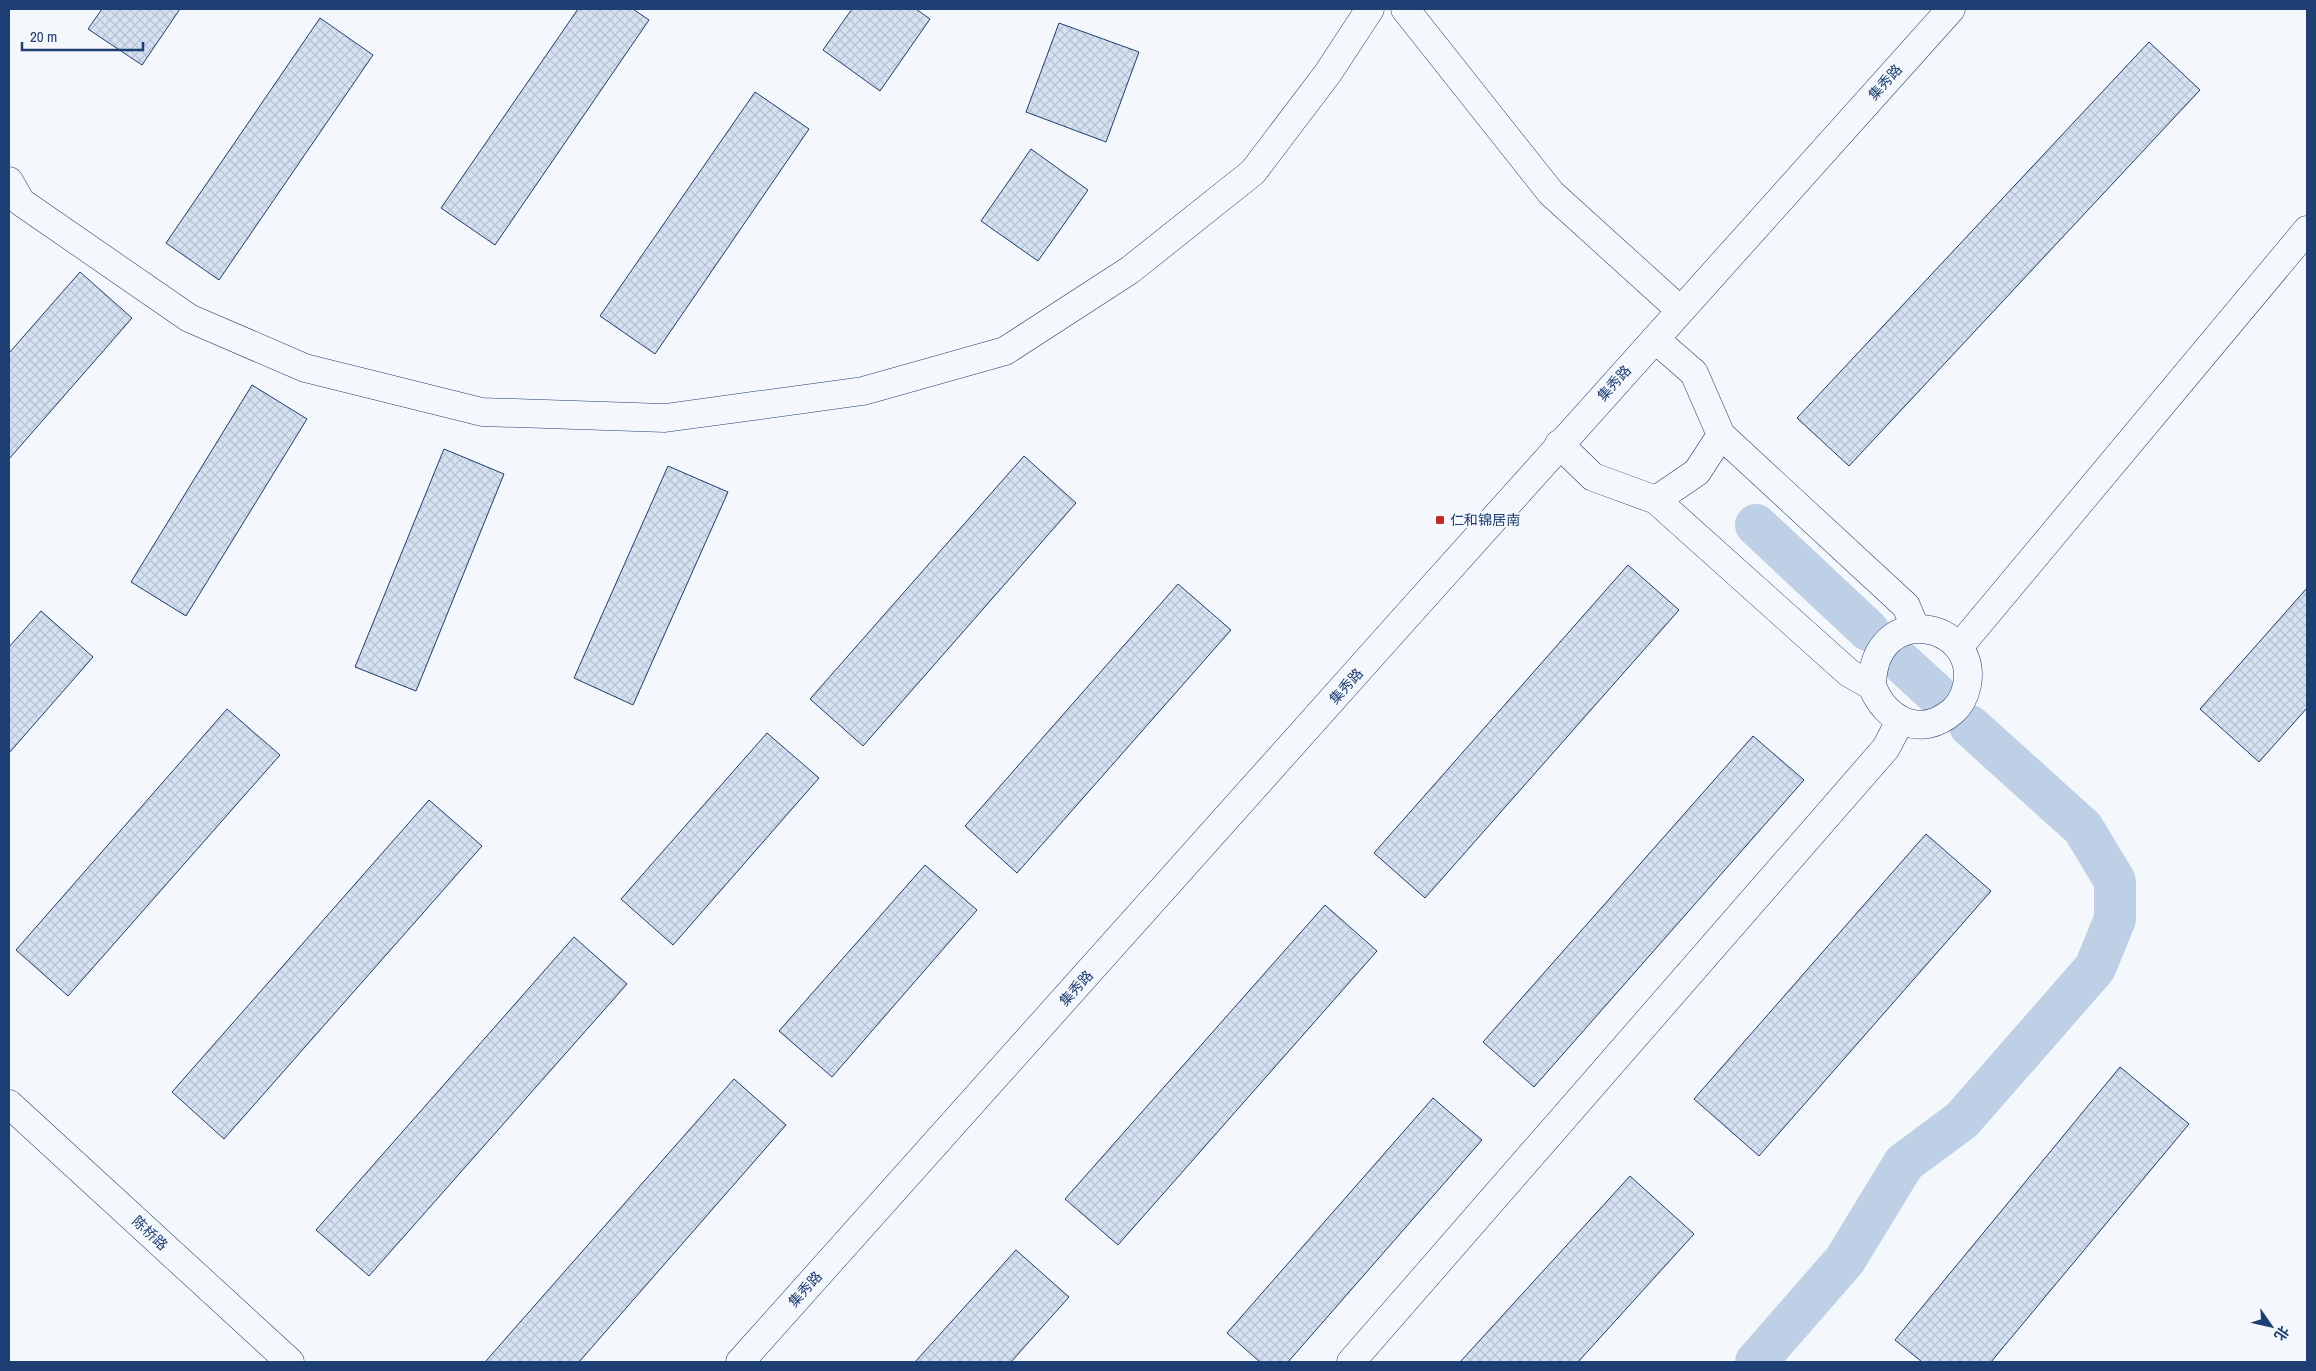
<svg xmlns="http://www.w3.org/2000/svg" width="2316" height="1371" viewBox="0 0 2316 1371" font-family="'Archivo Narrow','Noto Sans SC',sans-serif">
  <defs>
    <pattern id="building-cross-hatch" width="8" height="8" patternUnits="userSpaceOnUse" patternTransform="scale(1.25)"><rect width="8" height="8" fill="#d5e0f0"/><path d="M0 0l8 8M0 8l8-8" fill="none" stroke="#b6c1d1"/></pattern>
  </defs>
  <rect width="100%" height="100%" fill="#f4f7fb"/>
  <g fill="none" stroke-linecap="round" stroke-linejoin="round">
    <path stroke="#bed0e5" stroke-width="42" d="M 1756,525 L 1868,630
      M 1900,661 L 1937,695
      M 1756,1362 L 1845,1260 L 1904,1163 L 1962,1120 L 2095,968 L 2115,919 L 2115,881 L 2083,828 L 1970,726"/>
  </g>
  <path fill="url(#building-cross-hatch)" stroke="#1d3f73" d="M 102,9 L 180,9 L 142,65 L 88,29 Z
    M 578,9 L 633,9 L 649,20 L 495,245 L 441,208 Z
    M 852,9 L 916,9 L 930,19 L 880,91 L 823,50 Z
    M 320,18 L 373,55 L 219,280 L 166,243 Z
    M 1059,23 L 1139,52 L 1106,142 L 1026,112 Z
    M 2149,42 L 2200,90 L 1849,466 L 1797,418 Z
    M 755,92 L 809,129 L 655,354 L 600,316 Z
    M 1031,149 L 1088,190 L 1038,261 L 981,221 Z
    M 80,272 L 132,318 L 9,459 L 9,353 Z
    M 252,385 L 307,419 L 186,616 L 131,582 Z
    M 444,449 L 504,474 L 416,691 L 355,667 Z
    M 1024,456 L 1076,503 L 863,746 L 810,699 Z
    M 668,466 L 728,492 L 633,705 L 574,678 Z
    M 1628,565 L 1679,610 L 1425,898 L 1374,853 Z
    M 1178,584 L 1231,630 L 1017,873 L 965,826 Z
    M 2307,588 L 2307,708 L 2259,762 L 2200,709 Z
    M 41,611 L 93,657 L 9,753 L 9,647 Z
    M 227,709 L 280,755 L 68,996 L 16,950 Z
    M 767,733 L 819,778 L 673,945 L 621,899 Z
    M 1753,736 L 1804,780 L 1534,1087 L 1483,1042 Z
    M 429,800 L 482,846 L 224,1139 L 172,1092 Z
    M 1926,834 L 1991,891 L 1759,1156 L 1694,1099 Z
    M 925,865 L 977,910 L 832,1077 L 779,1031 Z
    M 1325,905 L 1377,951 L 1118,1245 L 1065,1199 Z
    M 574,937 L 627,984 L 369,1276 L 316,1230 Z
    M 2120,1067 L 2189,1124 L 1991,1362 L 1922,1362 L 1895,1340 Z
    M 734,1079 L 786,1125 L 579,1362 L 485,1362 Z
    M 1433,1098 L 1482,1140 L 1288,1362 L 1260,1362 L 1227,1333 Z
    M 1630,1176 L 1694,1234 L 1578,1362 L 1460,1362 Z
    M 1016,1250 L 1069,1297 L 1011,1362 L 915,1362 Z"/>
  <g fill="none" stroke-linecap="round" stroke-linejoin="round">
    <defs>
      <path id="street" d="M 1405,9 L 1551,193 L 1680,310
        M 9,181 L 21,202 L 189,318 L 305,368 L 482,412 L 665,418 L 863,391 L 1005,351 L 1130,270 L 1253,172 L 1328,73 L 1370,9
        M 1721,435 L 1906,606 L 1916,629
        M 1559,444 L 1593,477 L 1656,500 L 1697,472 L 1721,435 L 1694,373 L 1655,339
        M 1656,500 L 1849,673 L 1872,686 C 1886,721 1921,739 1953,711 C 1961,704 1965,695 1967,685 C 1979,621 1873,600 1872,686
        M 1959,647 L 2307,230
        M 1351,1362 L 1886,748 L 1900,721"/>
      <path id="secondary" d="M 9,1104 L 290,1362
        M 740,1362 C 1144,911 1546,459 1951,9"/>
    </defs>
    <use href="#street" stroke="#1d3f73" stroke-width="29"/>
    <use href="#secondary" stroke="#1d3f73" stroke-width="29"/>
    <use href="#street" stroke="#f4f7fb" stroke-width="28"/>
    <use href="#secondary" stroke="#f4f7fb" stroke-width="28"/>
  </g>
  <rect fill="#c62828" stroke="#f4f7fb" stroke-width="2" x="1435" y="515" width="10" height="10" rx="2.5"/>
  <g text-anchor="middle" stroke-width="4" stroke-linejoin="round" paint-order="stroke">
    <g font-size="14" fill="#1d3f73" stroke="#f4f7fb">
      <text transform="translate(1885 82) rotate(-48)" y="5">集秀路</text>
      <text transform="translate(1614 383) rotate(-48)" y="5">集秀路</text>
      <text transform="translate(1346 686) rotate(-48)" y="5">集秀路</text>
      <text transform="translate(1076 988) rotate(-48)" y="5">集秀路</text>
      <text transform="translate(150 1233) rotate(43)" y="5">陈桥路</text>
      <text transform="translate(805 1289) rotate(-48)" y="5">集秀路</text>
    </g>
    <g font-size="14" fill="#1d3f73" stroke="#f4f7fb" text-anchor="start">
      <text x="1450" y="525">仁和锦居南</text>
    </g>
  </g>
  <rect width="2316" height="1371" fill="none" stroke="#1d3f73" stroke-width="20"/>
  <g transform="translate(2271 1326) rotate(124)" stroke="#f4f7fb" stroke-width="4" paint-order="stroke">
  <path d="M0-4L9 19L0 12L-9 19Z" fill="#1d3f73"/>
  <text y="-8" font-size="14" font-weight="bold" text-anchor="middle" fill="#1d3f73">北</text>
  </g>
  <path d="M22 42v8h121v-8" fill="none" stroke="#1d3f73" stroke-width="2.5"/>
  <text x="30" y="42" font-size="15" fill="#1d3f73" stroke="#f4f7fb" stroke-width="4" paint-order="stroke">20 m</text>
</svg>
